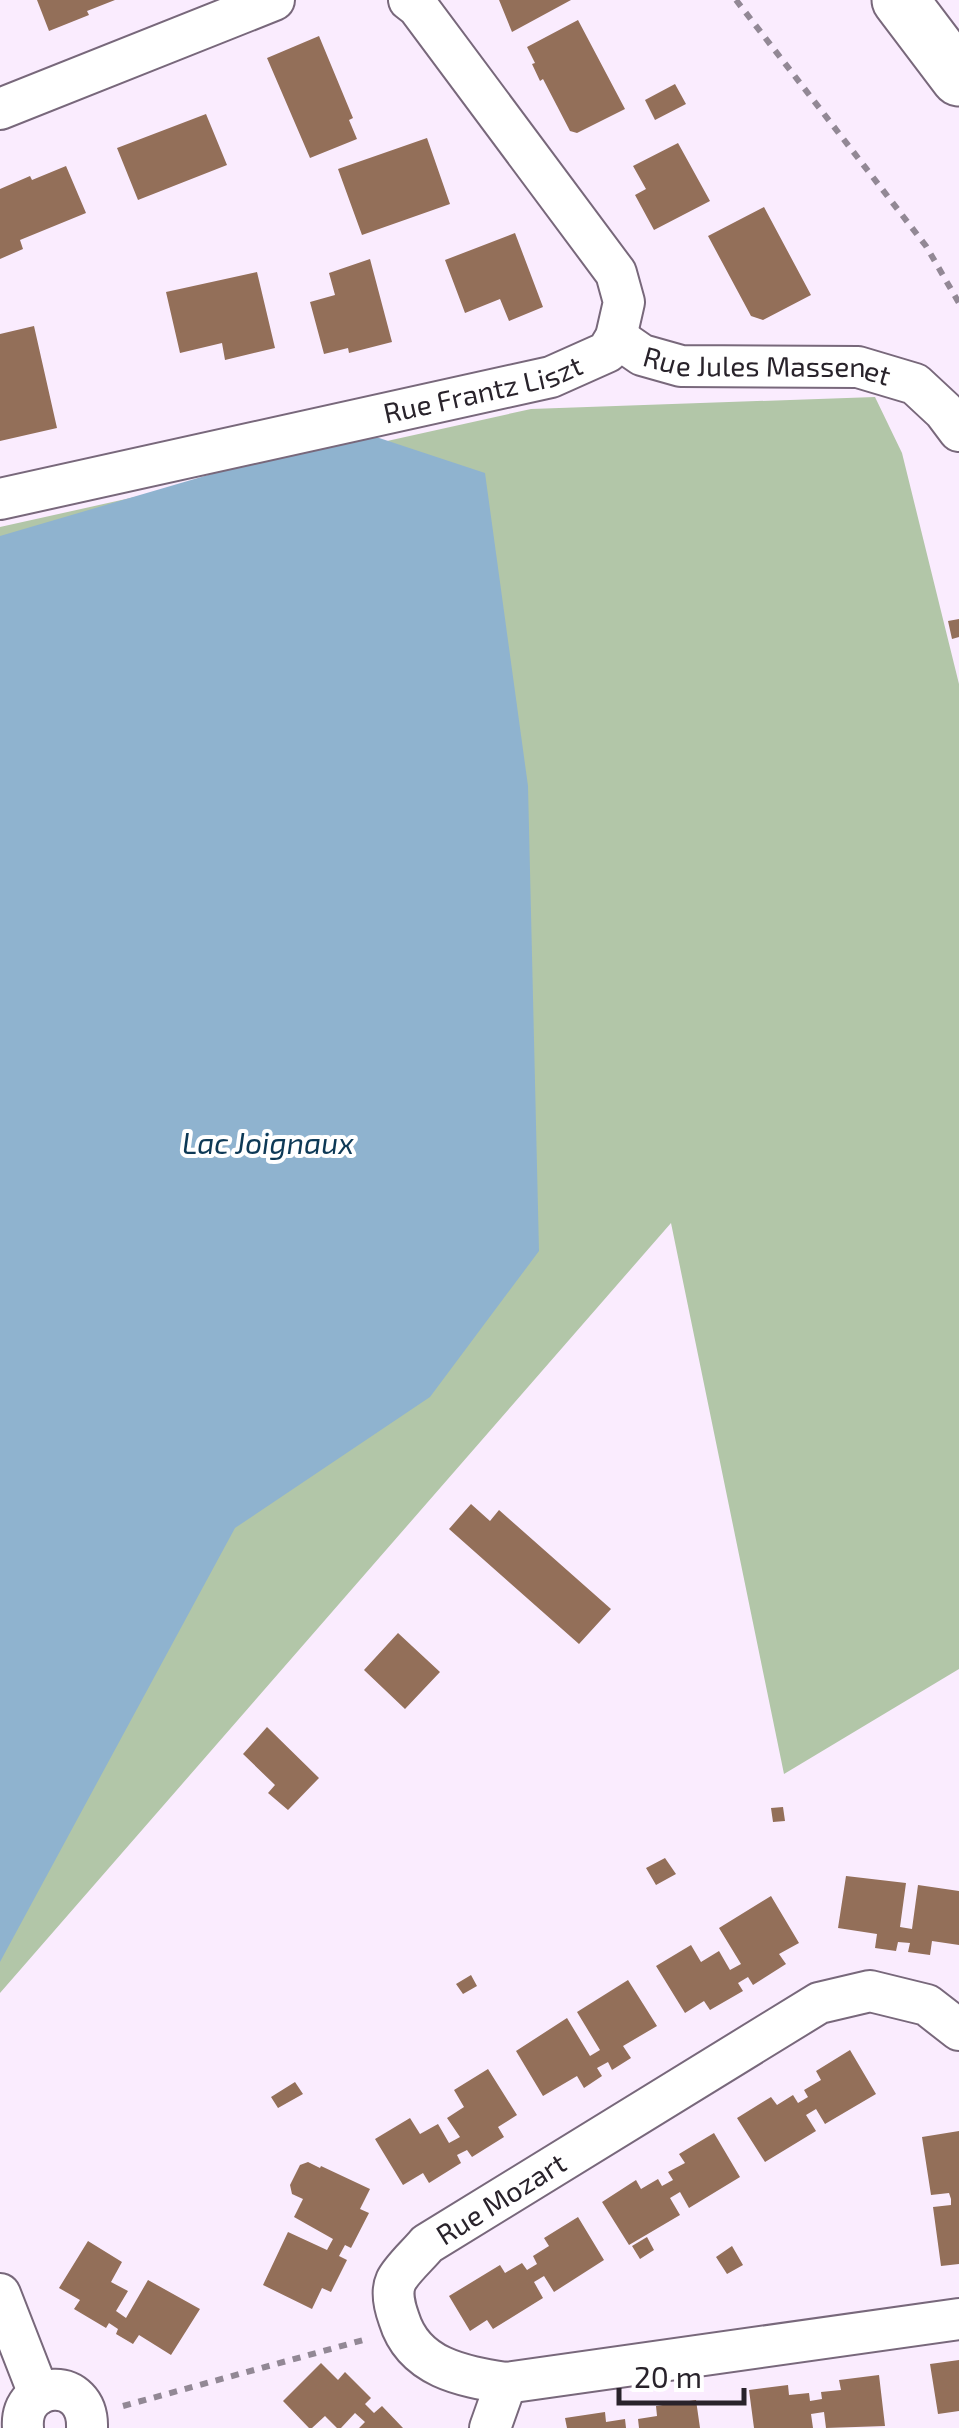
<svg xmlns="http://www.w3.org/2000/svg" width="959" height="2428" viewBox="0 0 959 2428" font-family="'Exo 2',sans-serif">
  <rect width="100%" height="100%" fill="#faecfe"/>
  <path fill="#b2c6a8" d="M 875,397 L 902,453 L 959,684 L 959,1669 L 784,1774 L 671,1223 L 0,1993 L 0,527 L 531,409 Z"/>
  <path fill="#8fb3cf" d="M 358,431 L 485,473 L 528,786 L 539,1251 L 430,1397 L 235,1528 L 0,1962 L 0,536 Z"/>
  <path fill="#936f59" d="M 37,0 L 115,0 L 87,11 L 89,15 L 49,31 Z
    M 499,0 L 571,0 L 512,32 Z
    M 578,20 L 625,109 L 577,133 L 570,131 L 543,79 L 540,81 L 532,64 L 535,63 L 527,47 Z
    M 319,36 L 353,118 L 349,120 L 357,139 L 310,158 L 267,58 Z
    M 675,84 L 686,104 L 655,120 L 645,100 Z
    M 206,114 L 227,165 L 138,200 L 117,148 Z
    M 427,138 L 450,204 L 362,235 L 338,169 Z
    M 678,143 L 710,201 L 654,230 L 635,195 L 646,189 L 633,166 Z
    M 66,166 L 86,213 L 20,240 L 23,249 L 0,259 L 0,189 L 30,176 L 32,180 Z
    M 764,207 L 811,295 L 763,320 L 751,316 L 708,236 Z
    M 515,233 L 543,307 L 509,321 L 500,299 L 465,313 L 445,260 Z
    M 370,259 L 392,342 L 349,353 L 348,348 L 324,354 L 310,302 L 335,295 L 329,273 Z
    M 257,272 L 275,348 L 225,360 L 222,343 L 180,353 L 166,292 Z
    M 34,326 L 57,428 L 0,441 L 0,334 Z
    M 959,619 L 959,637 L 952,639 L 948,621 Z
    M 471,1504 L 490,1521 L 499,1510 L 611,1609 L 579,1644 L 449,1529 Z
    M 398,1633 L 440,1672 L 405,1709 L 364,1670 Z
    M 267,1727 L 319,1778 L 288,1810 L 268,1793 L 275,1785 L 243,1754 Z
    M 783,1807 L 785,1821 L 773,1822 L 771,1808 Z
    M 665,1858 L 676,1874 L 656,1885 L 646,1868 Z
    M 846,1876 L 906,1883 L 900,1927 L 912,1929 L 918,1885 L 959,1891 L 959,1945 L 932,1941 L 930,1955 L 908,1952 L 910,1943 L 898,1942 L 896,1951 L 875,1948 L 877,1934 L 838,1928 Z
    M 771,1896 L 799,1943 L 779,1954 L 786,1964 L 753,1985 L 748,1977 L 738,1983 L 743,1991 L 710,2010 L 704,2001 L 685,2013 L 656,1966 L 691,1945 L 701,1962 L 719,1951 L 730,1970 L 741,1964 L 719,1928 Z
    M 471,1975 L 477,1986 L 463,1994 L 456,1984 Z
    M 628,1980 L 657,2026 L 623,2046 L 631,2058 L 612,2070 L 608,2062 L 597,2068 L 602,2076 L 584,2088 L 577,2076 L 543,2096 L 516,2051 L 567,2018 L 590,2056 L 600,2050 L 577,2012 Z
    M 850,2050 L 876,2094 L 825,2124 L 816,2109 L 806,2115 L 816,2131 L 765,2162 L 737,2118 L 771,2097 L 777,2105 L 793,2095 L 798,2103 L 808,2097 L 804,2090 L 821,2080 L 816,2071 Z
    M 488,2069 L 517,2115 L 498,2127 L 504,2137 L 472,2157 L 467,2150 L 457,2155 L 461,2163 L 429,2183 L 423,2173 L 403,2185 L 375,2139 L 410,2118 L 420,2134 L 438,2124 L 449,2143 L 460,2137 L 447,2118 L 464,2107 L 454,2090 Z
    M 295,2082 L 303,2094 L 278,2108 L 271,2097 Z
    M 959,2131 L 959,2264 L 941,2266 L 933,2207 L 951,2205 L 951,2199 L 949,2193 L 931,2195 L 922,2137 Z
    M 714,2133 L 740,2177 L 689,2208 L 680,2192 L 670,2198 L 680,2215 L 629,2245 L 602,2202 L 636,2180 L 641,2189 L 658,2179 L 662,2186 L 673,2180 L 668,2172 L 685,2163 L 679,2154 Z
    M 308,2162 L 320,2168 L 321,2166 L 370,2189 L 360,2209 L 369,2213 L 351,2248 L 345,2245 L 339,2256 L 347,2260 L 331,2292 L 322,2288 L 312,2309 L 263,2285 L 288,2232 L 327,2250 L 333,2239 L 294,2217 L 303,2199 L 292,2194 L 290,2185 L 300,2165 Z
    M 578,2217 L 604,2260 L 554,2292 L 544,2276 L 534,2282 L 543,2298 L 493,2329 L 487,2320 L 470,2331 L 449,2296 L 500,2265 L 505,2273 L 522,2263 L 527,2270 L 537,2264 L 533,2256 L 549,2246 L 544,2238 Z
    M 647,2237 L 654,2250 L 640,2259 L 632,2246 Z
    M 88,2241 L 122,2262 L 111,2282 L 128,2291 L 116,2311 L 126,2318 L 148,2280 L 200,2309 L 171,2355 L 139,2335 L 133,2344 L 116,2334 L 118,2329 L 109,2323 L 106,2328 L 74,2309 L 80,2300 L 59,2288 Z
    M 732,2246 L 743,2265 L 727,2274 L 716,2257 Z
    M 959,2360 L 959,2411 L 938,2414 L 930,2364 Z
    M 321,2363 L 338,2380 L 345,2372 L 371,2398 L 365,2404 L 374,2413 L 382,2406 L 403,2428 L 359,2428 L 365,2422 L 355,2413 L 341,2428 L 337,2428 L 325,2416 L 312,2428 L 309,2428 L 283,2401 Z
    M 879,2375 L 885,2426 L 826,2428 L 824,2412 L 811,2414 L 813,2428 L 754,2428 L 749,2390 L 788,2385 L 789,2395 L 809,2393 L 810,2401 L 822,2399 L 821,2392 L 841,2390 L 839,2380 Z
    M 696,2400 L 700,2428 L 639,2428 L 638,2419 L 657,2416 L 656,2406 Z
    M 605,2412 L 606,2422 L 625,2419 L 626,2428 L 567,2428 L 565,2418 Z"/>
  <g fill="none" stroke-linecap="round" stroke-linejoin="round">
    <defs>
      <g id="street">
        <path d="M 0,109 L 274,0"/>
        <path id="s1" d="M 616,337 L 642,355 L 681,366 L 858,367 L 915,384 L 944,411 L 959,431"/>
        <path id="s2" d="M 0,499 L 551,377 L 607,352 L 616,337 L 624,302 L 616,273 L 418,7 L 409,0"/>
        <path d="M 959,2030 L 927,2005 L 870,1991 L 819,2003 L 427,2244 C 419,2254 401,2270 396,2281 C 391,2292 395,2308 399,2319 C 414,2368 462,2376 506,2383 L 959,2319"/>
        <path d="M 0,2294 L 39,2394"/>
        <path d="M 23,2428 C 19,2379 89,2375 87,2428"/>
        <path d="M 490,2428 L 506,2383"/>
      </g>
      <path id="primary" d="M 900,0 L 959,78"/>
    </defs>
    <use href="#street" stroke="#78687b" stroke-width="44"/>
    <use href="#primary" stroke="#78687b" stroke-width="59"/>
    <path stroke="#928895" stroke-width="6" stroke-dasharray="8 8" stroke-linecap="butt" d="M 736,0 L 926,246 L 959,303
      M 123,2406 L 367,2339"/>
    <use href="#street" stroke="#fff" stroke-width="40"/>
    <use href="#primary" stroke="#fff" stroke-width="55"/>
  </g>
  <g text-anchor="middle" stroke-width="8" stroke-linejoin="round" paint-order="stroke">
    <g font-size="28" fill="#29232b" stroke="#fff">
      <text dy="10" stroke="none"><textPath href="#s1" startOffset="158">Rue Jules Massenet</textPath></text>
      <text dy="10" stroke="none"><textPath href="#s2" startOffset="495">Rue Frantz Liszt</textPath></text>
      <text transform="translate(501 2199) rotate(-32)" y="10">Rue Mozart</text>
    </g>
    <g font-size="30" font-style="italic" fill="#0d3956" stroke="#fff">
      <text x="268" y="1154">Lac Joignaux</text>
    </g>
  </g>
  <path d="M619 2388v15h125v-15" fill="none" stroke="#29232b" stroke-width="5"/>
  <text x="634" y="2388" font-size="30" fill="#29232b" stroke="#ffffff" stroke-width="8" paint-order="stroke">20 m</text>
</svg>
